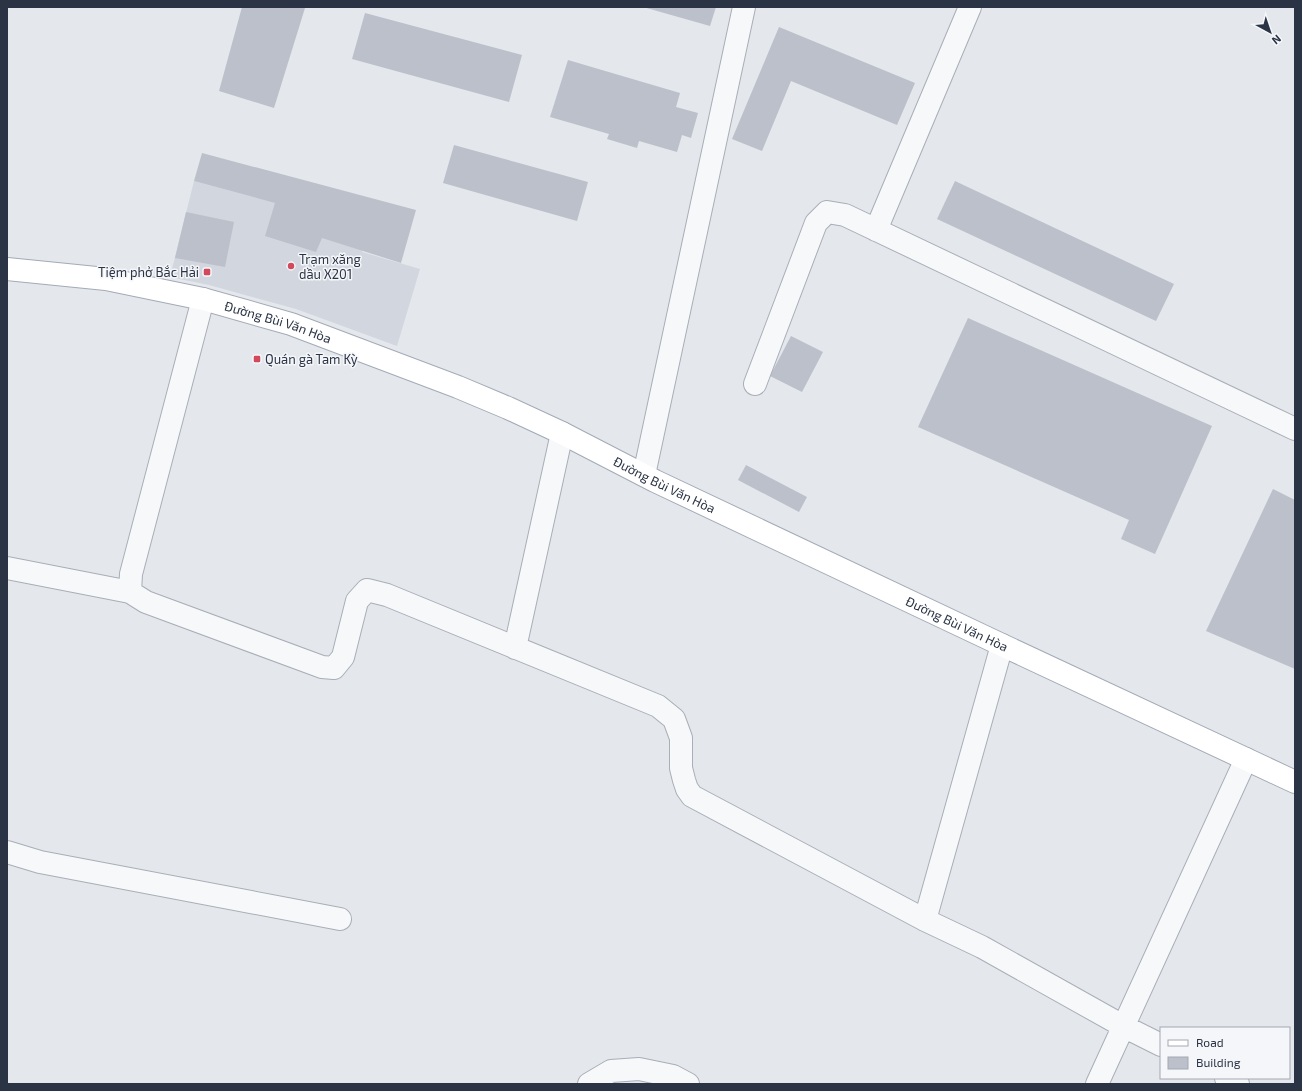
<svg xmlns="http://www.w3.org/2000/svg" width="1302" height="1091" viewBox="0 0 1302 1091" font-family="'Exo 2',sans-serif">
  <rect width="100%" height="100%" fill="#e4e7ec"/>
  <path fill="#d2d6de" d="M 194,181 L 369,228 L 362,252 L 420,269 L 397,346 L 296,309 L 209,285 L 170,277 Z"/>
  <path fill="#bbc0ca" d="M 242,7 L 301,7 L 305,8 L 274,108 L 219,91 Z
    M 643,7 L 716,7 L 710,26 Z
    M 365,13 L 522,55 L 509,102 L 352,59 Z
    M 779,27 L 915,83 L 897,125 L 791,81 L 762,151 L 732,139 Z
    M 568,60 L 680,93 L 676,107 L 698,113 L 691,138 L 682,135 L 677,152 L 639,141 L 637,148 L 607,139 L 609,134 L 550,117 Z
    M 454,145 L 588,182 L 577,221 L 443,183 Z
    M 202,153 L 416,210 L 401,263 L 322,238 L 316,252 L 265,236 L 275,203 L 194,181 Z
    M 955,181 L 1174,284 L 1156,321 L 937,219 Z
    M 186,212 L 234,222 L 225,267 L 175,258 Z
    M 968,318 L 1212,426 L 1155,554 L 1121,539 L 1129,520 L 918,427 Z
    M 791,336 L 823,352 L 802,392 L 770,376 Z
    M 746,465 L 807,497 L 799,512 L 738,480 Z
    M 1273,489 L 1295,500 L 1295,669 L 1206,631 Z"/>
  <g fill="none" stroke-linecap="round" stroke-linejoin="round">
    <defs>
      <path id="minor" d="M 876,230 L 970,7
        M 203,299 L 131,574 L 130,592 L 146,602 L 322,667 L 334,668 L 343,657 L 357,601 L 367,590 L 387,595 L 658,706 L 674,719 L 681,738 L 681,768 L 684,780 L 687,789 L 692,796 L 925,920 L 982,947 L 1123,1026 L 1161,1045
        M 755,384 L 816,223 L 827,212 L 845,215 L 1295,429
        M 644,475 L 744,7
        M 7,568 L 130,592
        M 515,648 L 562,433
        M 7,852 L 40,862 L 340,919
        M 925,920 L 1002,645
        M 1226,1078 L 1238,1084
        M 589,1084 L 611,1071 L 639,1069 L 673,1076 L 688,1084
        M 1097,1084 L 1246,759"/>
      <g id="major">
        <path id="s1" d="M 7,269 L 106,279 L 203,299 L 291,324 L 458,387 L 508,408 L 562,433 L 655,481 L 1002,645 L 1295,782"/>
      </g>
    </defs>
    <use href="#minor" stroke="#a9aeb7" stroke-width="24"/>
    <use href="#major" stroke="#a3abb8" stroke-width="24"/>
    <use href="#minor" stroke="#f7f8fa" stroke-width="22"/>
    <use href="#major" stroke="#fff" stroke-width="22"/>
  </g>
  <g fill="#d1495b" stroke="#f4f6f9" stroke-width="1.5">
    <circle cx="291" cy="266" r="4"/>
    <rect x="203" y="268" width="8" height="8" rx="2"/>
    <rect x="253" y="355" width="8" height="8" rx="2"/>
  </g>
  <g text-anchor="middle" stroke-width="3" stroke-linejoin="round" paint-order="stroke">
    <g font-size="13" fill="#2b3445" stroke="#f4f6f9" text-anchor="start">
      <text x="299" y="264">Trạm xăng<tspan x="299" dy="15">dầu X201</tspan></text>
      <text x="199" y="277" text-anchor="end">Tiệm phở Bắc Hải</text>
      <text x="265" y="364">Quán gà Tam Kỳ</text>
    </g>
    <g font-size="13" fill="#2b3445" stroke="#f4f6f9">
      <text dy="5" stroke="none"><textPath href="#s1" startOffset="277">Đường Bùi Văn Hòa</textPath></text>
      <text dy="5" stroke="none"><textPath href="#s1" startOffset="697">Đường Bùi Văn Hòa</textPath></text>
      <text dy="5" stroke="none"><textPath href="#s1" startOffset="1021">Đường Bùi Văn Hòa</textPath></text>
    </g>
  </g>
  <rect width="1302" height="1091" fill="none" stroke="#2b3445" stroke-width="16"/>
  <rect x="1160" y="1027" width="130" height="52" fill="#f4f6f9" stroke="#a4a8b1"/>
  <rect x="1168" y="1040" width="20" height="6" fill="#ffffff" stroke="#a4a8b1"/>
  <text x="1196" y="1047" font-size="12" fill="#2b3445">Road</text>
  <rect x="1168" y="1057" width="20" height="12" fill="#bbc0ca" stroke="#a4a8b1"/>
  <text x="1196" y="1067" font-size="12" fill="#2b3445">Building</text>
  <g transform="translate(1270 32) rotate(140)" stroke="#f4f6f9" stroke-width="3" paint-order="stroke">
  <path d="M0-3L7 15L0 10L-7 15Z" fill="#2b3445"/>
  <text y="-6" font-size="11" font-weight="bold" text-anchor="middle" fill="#2b3445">N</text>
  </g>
</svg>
